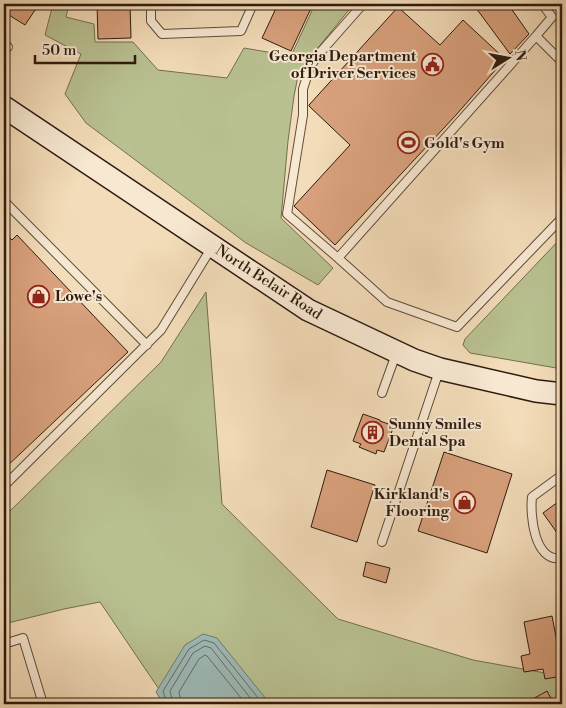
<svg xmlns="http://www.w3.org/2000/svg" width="566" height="708" viewBox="0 0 566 708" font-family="'Libre Bodoni',serif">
  <rect width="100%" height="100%" fill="#f3dcb9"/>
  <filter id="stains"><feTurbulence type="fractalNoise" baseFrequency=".004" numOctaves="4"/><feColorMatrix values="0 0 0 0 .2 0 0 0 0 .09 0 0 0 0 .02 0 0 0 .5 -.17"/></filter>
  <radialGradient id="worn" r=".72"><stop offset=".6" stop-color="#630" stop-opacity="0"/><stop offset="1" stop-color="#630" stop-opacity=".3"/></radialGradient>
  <path fill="#b9c191" stroke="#746e50" d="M 53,4 L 69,4 L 66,17 L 94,24 L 95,42 L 133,42 L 158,70 L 227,78 L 244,48 L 291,56 L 315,4 L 352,4 L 348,11 L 299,71 L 294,96 L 288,141 L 281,218 L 333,268 L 318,285 L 246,243 L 86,123 L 65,94 L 81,54 L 45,35 Z
    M 562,237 L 562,369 L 470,353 L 463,345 L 465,339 Z
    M 206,292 L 222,504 L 338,619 L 473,660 L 562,676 L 562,704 L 169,704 L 100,602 L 64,609 L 4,624 L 4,517 L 161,362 Z"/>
  <path fill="#9dbab7" stroke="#717a73" d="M 203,634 L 217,638 L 270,704 L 163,704 L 156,692 L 185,645 Z"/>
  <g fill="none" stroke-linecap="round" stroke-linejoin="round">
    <path stroke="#666a62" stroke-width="1" d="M 167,704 L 163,691 L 189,649 L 204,640 L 214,643 L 263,704
      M 173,704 L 170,691 L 193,653 L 205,646 L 211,648 L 255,704
      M 181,704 L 179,692 L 199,659 L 205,655 L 207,656 L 246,704"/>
  </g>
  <path fill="#d9a17d" stroke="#2e1b0e" d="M 4,4 L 39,4 L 25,25 L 4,12 Z
    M 97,4 L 130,4 L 131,38 L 98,39 Z
    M 278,4 L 313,4 L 291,51 L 262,38 Z
    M 473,4 L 508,4 L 529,34 L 510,54 Z
    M 398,7 L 440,45 L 463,20 L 505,59 L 456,115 L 335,245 L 294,206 L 350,145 L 309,106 L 309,105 Z
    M 4,232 L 12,240 L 17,235 L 128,352 L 4,469 Z
    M 363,414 L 380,420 L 380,421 L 394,426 L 384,452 L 377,450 L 376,454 L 359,447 L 361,444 L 353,441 Z
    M 444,452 L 512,474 L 487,553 L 418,531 Z
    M 327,470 L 375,485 L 357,542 L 311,527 Z
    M 562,499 L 562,540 L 543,513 Z
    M 366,562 L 390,568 L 386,583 L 363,576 Z
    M 552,616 L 562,668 L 562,676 L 545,679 L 543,669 L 524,672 L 521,656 L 530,654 L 524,622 Z
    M 547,691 L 554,704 L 524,704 Z"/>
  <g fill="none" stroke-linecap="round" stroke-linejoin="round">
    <defs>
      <path id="lane" d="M 151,4 L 151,21 L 162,34 L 241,31 L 253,4
        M 536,36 L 552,17 L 542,4
        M 4,43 L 8,47
        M 562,62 L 536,36 L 338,258 L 387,302 L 457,327 L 562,218
        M 4,201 L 147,345
        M 338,258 L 287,214 L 303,115 L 303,89 L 310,67 L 318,55 L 363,4
        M 382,393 L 396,354
        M 562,398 L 561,426 L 562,440
        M 562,475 L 532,497 C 530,515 534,563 562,558
        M 4,486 L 161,330 L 212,247
        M 382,542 L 439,371
        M 4,644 L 23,638 L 43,704"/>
      <path id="secondary" d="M 4,107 L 308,310 L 414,360 L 440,369 L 536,391 L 562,394"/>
    </defs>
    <use href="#lane" stroke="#5f4b39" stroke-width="10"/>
    <use href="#secondary" stroke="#2e1b0e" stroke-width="24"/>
    <use href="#lane" stroke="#f7e8d2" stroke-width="8"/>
    <use href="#secondary" stroke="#f7e8d2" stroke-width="21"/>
  </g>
  <defs>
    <symbol id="civic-ring" viewBox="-11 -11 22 22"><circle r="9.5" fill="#f7e8d2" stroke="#8f2418" stroke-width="1.5"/><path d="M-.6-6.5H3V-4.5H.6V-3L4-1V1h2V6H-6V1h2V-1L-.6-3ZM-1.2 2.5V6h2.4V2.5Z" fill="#8f2418"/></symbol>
    <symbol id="stadium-ring" viewBox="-11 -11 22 22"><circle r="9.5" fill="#f7e8d2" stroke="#8f2418" stroke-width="1.5"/><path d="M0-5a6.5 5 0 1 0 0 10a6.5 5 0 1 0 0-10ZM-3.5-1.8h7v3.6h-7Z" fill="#8f2418"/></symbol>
    <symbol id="shop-ring" viewBox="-11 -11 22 22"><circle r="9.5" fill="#f7e8d2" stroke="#8f2418" stroke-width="1.5"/><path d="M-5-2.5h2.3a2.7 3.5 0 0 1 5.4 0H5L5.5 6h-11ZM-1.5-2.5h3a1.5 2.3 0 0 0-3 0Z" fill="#8f2418"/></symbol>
    <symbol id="building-ring" viewBox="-11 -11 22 22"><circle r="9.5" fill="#f7e8d2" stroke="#8f2418" stroke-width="1.5"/><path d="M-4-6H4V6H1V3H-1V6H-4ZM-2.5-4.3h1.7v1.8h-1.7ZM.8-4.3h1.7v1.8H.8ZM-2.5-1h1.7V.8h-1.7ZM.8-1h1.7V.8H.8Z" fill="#8f2418"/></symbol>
  </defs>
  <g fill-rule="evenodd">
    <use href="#civic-ring" x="420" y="52" width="25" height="25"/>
    <use href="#stadium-ring" x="396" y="130" width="25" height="25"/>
    <use href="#shop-ring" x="26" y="284" width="25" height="25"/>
    <use href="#building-ring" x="360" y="420" width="25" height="25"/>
    <use href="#shop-ring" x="452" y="490" width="25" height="25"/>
  </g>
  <g text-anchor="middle" stroke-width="4" stroke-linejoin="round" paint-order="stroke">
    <g font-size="15" font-weight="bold" fill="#2e1b0e" stroke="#f7e8d2" text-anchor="start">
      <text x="416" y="61" text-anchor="end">Georgia Department<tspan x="416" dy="17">of Driver Services</tspan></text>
      <text x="424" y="148">Gold's Gym</text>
      <text x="55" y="301">Lowe's</text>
      <text x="389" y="429">Sunny Smiles<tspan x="389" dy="17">Dental Spa</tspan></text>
      <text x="449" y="499" text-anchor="end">Kirkland's<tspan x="449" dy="17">Flooring</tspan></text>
    </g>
    <g font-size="15" fill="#2e1b0e" stroke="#f7e8d2">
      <text transform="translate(269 282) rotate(33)" y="5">North Belair Road</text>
    </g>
  </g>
  <rect width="566" height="708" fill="none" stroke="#f3dcb9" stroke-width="20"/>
  <rect x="5" y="5" width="556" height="698" fill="none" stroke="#2e1b0e" stroke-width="2.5"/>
  <rect x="10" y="10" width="546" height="688" fill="none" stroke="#2e1b0e"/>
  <g transform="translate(508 58) rotate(79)" stroke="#f7e8d2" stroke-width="4" paint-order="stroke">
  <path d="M0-4L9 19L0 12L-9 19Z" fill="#2e1b0e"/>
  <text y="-8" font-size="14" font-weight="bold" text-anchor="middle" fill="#2e1b0e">N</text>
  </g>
  <path d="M35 55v8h100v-8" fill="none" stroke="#2e1b0e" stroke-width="2.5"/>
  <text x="42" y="55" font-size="15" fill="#2e1b0e" stroke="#f7e8d2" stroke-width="4" paint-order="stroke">50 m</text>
  <rect width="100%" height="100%" filter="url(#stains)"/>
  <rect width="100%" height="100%" fill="url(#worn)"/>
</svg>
